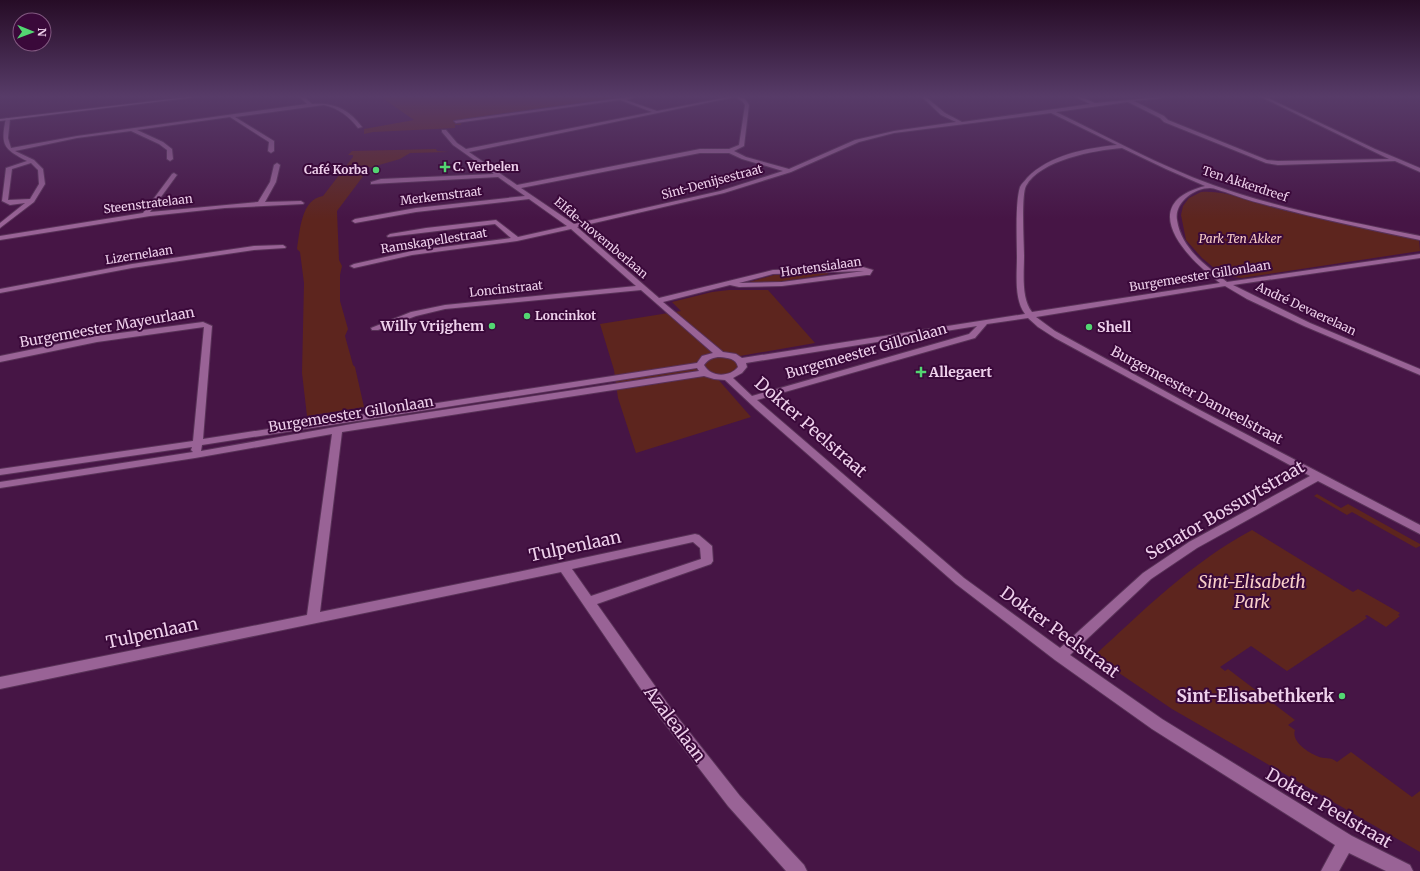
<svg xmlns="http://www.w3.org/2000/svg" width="1420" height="871" viewBox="0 0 1420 871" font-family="Merriweather,serif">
  <rect width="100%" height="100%" fill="#461545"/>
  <path fill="#5d251e" d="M 381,97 L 623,97 L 511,114 L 462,120 L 461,125 L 455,125 L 455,128 L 373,132 L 364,134 L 364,129 L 414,120 Z
    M 436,149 L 437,151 L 449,152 L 410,153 L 400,159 L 372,167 L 359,168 L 358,170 L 367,169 L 365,171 L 367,171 L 337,211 L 339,260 L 342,266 L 340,275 L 340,301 L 348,329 L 345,336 L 353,365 L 355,367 L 364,407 L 307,416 L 302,373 L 304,283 L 300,252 L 297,249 C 300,231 301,199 323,196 L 353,157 L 353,155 L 348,155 L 352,151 Z
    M 1201,192 C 1227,190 1253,202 1278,209 C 1325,220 1372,230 1419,240 L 1420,251 L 1242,278 L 1232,277 L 1219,272 L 1202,258 L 1186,240 L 1181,215 L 1183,206 L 1189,198 Z
    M 827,273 L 829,274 L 773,283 L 746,283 L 774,275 Z
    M 729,290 L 768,290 L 815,343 L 740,356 L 741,371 L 716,377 L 751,417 L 636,453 L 618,398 L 614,370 L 600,324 L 681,311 L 672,302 L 712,292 Z
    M 1317,494 L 1341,508 L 1348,504 L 1420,544 L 1420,546 L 1416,548 L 1352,512 L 1347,515 L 1314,496 Z
    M 1252,530 L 1353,592 L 1358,589 L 1400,613 L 1398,615 L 1400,616 L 1386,627 L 1367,615 L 1365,616 L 1367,618 L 1287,671 L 1251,646 L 1220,667 L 1225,671 L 1228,669 L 1295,720 L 1288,725 L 1295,730 C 1291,741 1307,752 1317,756 C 1325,760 1330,756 1337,762 L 1351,752 L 1412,797 L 1420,791 L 1420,852 L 1172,709 L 1094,656 C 1144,610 1192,562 1252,530 Z"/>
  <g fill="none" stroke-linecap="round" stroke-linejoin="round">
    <defs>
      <path id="minor" d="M 300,97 L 304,97 L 312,104 C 334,102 349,109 362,127 L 358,128 C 350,117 338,108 324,105 L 235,117 L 274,141 L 274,151 L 271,153 L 268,151 L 269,142 L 230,117 L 137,130 L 163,142 L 172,149 L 173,159 L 170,161 L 167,159 L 167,150 L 159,144 L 131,131 L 77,138 L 15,151 L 34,160 L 43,169 L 45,184 L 34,202 L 0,228 L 0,223 L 25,203 L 10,205 L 2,201 L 6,168 L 27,161 C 4,149 0,146 6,118 L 10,119 L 8,138 L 11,148 L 77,136 L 307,104 ZM 31,163 L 38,170 L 39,184 L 30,199 L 8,200 L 12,169 Z
        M 628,97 L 636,97 L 626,100 L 657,111 L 728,97 L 735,97 L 469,152 L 517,185 L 700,149 L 729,149 L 739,145 L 745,105 L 743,102 L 736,97 C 742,96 746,99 749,105 L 744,146 L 734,151 L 746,157 L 789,169 L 855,140 L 894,131 L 956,122 L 941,115 L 922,97 L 926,97 L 945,113 L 962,122 L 1090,104 L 1076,97 L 1081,97 L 1095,103 L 1163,97 L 1161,98 L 1134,101 L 1164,116 L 1168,120 L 1267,160 L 1278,161 L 1389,159 L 1261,97 L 1266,97 L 1375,149 L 1420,168 L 1420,172 L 1395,161 L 1278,165 L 1266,163 L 1164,122 L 1160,118 L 1128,102 L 1056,112 C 1108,137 1160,166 1213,185 C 1280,209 1351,222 1420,236 L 1420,240 C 1367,229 1315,218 1263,204 C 1250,201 1237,196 1225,192 C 1220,191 1215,188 1210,188 C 1194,188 1174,203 1177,220 C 1181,248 1206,266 1227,282 L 1420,254 L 1420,258 L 1233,285 L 1310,323 L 1420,369 L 1420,375 L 1304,326 L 1247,299 L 1225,286 L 1036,317 L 1055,331 L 1196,408 L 1420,525 L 1420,534 L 1318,481 L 1197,548 L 1151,579 L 1070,655 L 1162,719 L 1352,836 L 1410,865 L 1413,871 L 1386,871 L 1349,853 L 1339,871 L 1321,871 L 1335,845 L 1152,729 L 1055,660 L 956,584 L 756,409 L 725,380 L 714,379 L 704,376 L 342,432 L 320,612 L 518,572 L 695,534 L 699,535 L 712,546 L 713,561 L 711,564 L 597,604 L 672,710 L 740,796 L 804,865 L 807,871 L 786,871 L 728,806 L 662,720 L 561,572 L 0,689 L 0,677 L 307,615 L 332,434 L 195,458 L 0,488 L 0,482 L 193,452 L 191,450 L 192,447 L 0,475 L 0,469 L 193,441 L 204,327 L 97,342 L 0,362 L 0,356 L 97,336 L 203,322 L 212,326 L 203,439 L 697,363 L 702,356 L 713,353 L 641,290 L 445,309 L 416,316 L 378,330 L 372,330 L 371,328 L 411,312 L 445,305 L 636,286 L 571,229 L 517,241 L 412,255 L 354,268 L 350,266 L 354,264 L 412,251 L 511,238 L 495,224 L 388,237 L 387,236 L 390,234 L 426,228 L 496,220 L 518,237 L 567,226 L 529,199 L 416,212 L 355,223 L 352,221 L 355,219 L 416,208 L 525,196 L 498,177 L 371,184 L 371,182 L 381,179 L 494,174 L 453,145 L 442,132 L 442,130 L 446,130 L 457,143 L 466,149 L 652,112 L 620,100 L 456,123 L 454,121 ZM 1051,113 L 1117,145 C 1086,148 1049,155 1027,178 C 1025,181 1021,184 1020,187 C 1015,203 1017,240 1017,257 C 1017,275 1014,299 1025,314 L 742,358 L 736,354 L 723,352 L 663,302 L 730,285 L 739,287 L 782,286 L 867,275 L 870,275 L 873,270 L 863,267 L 773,270 L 659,298 L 577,227 L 724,193 L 791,172 L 859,142 L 894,133 ZM 1122,148 L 1166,169 L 1205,186 C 1135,204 1186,258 1220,283 L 1032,312 C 1021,298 1024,273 1024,256 C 1024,244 1021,195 1026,186 C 1040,160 1095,150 1122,148 ZM 700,153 L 729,153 L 742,159 L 783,171 L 720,191 L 574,224 L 521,188 ZM 864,271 L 782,282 L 739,283 L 773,274 ZM 1028,318 L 1038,327 L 1055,338 L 1310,476 L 1189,542 L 1143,573 L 1060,648 L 964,578 L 757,400 L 975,338 L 987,324 ZM 977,326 L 969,334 L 752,396 L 733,378 L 742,373 L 747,367 L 746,363 ZM 720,357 C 728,358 736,358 738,367 C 730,377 711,378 704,365 C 708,359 714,357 720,357 ZM 697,368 L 699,371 L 357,423 L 201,451 L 202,445 ZM 693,542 L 700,548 L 701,559 L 591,596 L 572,569 Z
        M 277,163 L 280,165 L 276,182 L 265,202 L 301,201 L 304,203 L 303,204 L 225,208 L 150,216 L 0,240 L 0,236 L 143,213 L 172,174 L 174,173 L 177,175 L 150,212 L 258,202 L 270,182 L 274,165 Z
        M 283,245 L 286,247 L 285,248 L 254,250 L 132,268 L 0,293 L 0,289 L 132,264 L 254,246 Z"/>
      <path id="major" d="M 187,97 L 197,97 L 0,121 L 0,119 Z"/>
    </defs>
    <use href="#minor" stroke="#593258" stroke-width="2"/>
    <use href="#major" stroke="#593258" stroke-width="2"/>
    <use href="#minor" fill="#996396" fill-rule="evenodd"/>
    <use href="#major" fill="#b27caf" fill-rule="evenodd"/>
  </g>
  <linearGradient id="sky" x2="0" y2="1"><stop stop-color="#260c26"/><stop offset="0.44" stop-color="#573b68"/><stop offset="1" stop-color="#573b68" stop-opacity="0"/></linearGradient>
  <rect width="1420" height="219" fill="url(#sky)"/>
  <g fill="#53d672" stroke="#3a093a" stroke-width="1.5">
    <path d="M443 161h4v4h4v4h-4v4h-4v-4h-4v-4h4z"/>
    <circle cx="376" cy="170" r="4"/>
    <circle cx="527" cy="316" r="4"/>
    <circle cx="492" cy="326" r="4"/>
    <circle cx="1089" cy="327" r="4"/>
    <path d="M919 366h4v4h4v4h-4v4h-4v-4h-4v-4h4z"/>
    <circle cx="1342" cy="696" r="4"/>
  </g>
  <g text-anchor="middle" stroke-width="4" stroke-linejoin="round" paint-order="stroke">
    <g font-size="12" font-weight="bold" fill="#eed0eb" stroke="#3a093a" text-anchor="start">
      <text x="453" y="171">C. Verbelen</text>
      <text x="368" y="174" text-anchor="end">Café Korba</text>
      <text x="535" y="320">Loncinkot</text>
    </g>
    <g font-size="12" fill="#eed0eb" stroke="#3a093a">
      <text transform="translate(712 182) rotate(-15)" y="4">Sint-Denijsestraat</text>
      <text transform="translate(1245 184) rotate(18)" y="4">Ten Akkerdreef</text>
      <text transform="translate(441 196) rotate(-7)" y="4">Merkemstraat</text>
      <text transform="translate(148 204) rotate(-7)" y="4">Steenstratelaan</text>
      <text transform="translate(601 238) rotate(40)" y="4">Elfde-novemberlaan</text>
      <text transform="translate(434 241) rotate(-9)" y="4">Ramskapellestraat</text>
      <text transform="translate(139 255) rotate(-9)" y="4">Lizernelaan</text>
      <text transform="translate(821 267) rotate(-8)" y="4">Hortensialaan</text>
      <text transform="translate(1200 276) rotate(-9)" y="4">Burgemeester Gillonlaan</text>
      <text transform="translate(506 289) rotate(-6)" y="4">Loncinstraat</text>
      <text transform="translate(1306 309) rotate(25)" y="4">André Devaerelaan</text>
    </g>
    <g font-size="12" font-style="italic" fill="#f9cfc8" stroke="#3a093a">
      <text x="1240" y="243">Park Ten Akker</text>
    </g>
    <g font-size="14" font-weight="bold" fill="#eed0eb" stroke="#3a093a" text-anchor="start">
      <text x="484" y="331" text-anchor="end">Willy Vrijghem</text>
      <text x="1097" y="332">Shell</text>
      <text x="929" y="377">Allegaert</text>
    </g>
    <g font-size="14" fill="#eed0eb" stroke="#3a093a">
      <text transform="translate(107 327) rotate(-10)" y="5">Burgemeester Mayeurlaan</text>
      <text transform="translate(866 351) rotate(-16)" y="5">Burgemeester Gillonlaan</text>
      <text transform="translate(1197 395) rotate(28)" y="5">Burgemeester Danneelstraat</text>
      <text transform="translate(351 414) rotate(-9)" y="5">Burgemeester Gillonlaan</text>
    </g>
    <g font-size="17" fill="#eed0eb" stroke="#3a093a">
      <text transform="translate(811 427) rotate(41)" y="6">Dokter Peelstraat</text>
      <text transform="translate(1225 510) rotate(-30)" y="6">Senator Bossuytstraat</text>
      <text transform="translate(575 546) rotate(-12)" y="6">Tulpenlaan</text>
      <text transform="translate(1060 632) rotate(36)" y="6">Dokter Peelstraat</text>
      <text transform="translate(152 633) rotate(-12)" y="6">Tulpenlaan</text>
      <text transform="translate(675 724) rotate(53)" y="6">Azalealaan</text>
      <text transform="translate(1329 808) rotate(30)" y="6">Dokter Peelstraat</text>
    </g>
    <g font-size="17" font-style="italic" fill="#f9cfc8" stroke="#3a093a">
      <text x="1252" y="588">Sint-Elisabeth<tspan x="1252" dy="20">Park</tspan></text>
    </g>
    <g font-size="17" font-weight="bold" fill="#eed0eb" stroke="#3a093a" text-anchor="end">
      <text x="1334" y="702">Sint-Elisabethkerk</text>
    </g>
  </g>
  <g transform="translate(32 32) rotate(91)"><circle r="19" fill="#3a093a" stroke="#825981"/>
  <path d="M0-3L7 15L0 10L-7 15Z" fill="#53d672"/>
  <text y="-6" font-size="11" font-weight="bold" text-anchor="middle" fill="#eed0eb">N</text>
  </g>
</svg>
